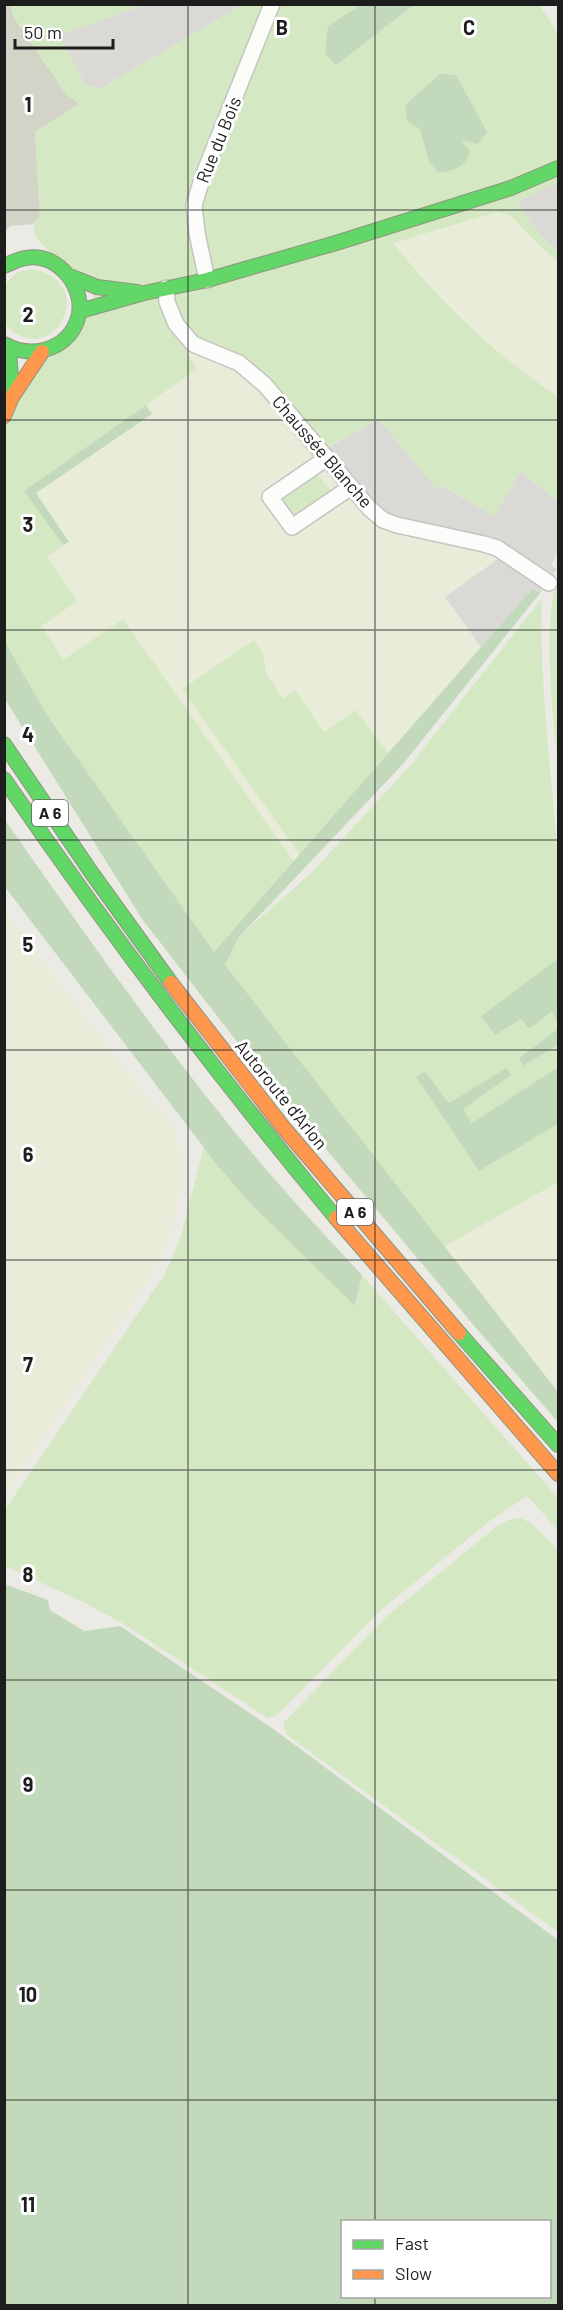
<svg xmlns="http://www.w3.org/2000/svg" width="563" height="2310" viewBox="0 0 563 2310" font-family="Barlow,sans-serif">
  <rect width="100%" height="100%" fill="#ebeae5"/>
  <path fill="#dad9d6" d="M 144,5 L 242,5 L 100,89 L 85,84 L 59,35 Z
    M 558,182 L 558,252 L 547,242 L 529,221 L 518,201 Z
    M 378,419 L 438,490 L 442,486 L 494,516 L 521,471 L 558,502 L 558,552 L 551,565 L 557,569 L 540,593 L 533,588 L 482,649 L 445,597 L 498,558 L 482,552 L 403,535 L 410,529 L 397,525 L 321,452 Z"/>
  <path fill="#d3d4c7" d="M 10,4 L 13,16 L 66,94 L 79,104 L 35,132 L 40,216 L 33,224 L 10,226 L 5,231 L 4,5 Z"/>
  <path fill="#e9ecd8" d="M 497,212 L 511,215 L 541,247 L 558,262 L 558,397 L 504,359 L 463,322 L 421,277 L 392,243 Z
    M 193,344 L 234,368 L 258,391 L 312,457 L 321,452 L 369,508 L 411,529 L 404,535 L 482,552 L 498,559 L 445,597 L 482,649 L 389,754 L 356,710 L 324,732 L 295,691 L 284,699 L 266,672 L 263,653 L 183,689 L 300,855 L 294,862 L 123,619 L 63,660 L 42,626 L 47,557 L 36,494 L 152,414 L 146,405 L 196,369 L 185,349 Z
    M 5,911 L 147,1097 L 165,1114 L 176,1130 L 181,1159 L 180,1198 L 171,1232 L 156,1266 L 139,1296 L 5,1494 Z
    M 558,1182 L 558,1392 L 444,1247 Z"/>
  <path fill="#d4e9c3" d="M 10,5 L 144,5 L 59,35 L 85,84 L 100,89 L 242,5 L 360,5 L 328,26 L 336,65 L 414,5 L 539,5 L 558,33 L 558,182 L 518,201 C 529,221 541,238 558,252 L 558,262 L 541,247 L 511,216 L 497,212 L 393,243 C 441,303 494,354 558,397 L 558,502 L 521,471 L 494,516 L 443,486 L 438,490 L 378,419 L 312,457 L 258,391 L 234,368 L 193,344 L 185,350 L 197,369 L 24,491 L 63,545 L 47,557 L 77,601 L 42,626 L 63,660 L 123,619 L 294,862 L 214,952 L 49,718 L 5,642 L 4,366 L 11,396 L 40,364 L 77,336 L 97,287 L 50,252 L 36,237 L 33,224 L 40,216 L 35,132 L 79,104 L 66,94 L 13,16 Z
    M 33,269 C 104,285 48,373 5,324 L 5,284 L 18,272 Z
    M 312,468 L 336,498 L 292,527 L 270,497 Z
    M 558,577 L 558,766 C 553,718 542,620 558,577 Z
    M 542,598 C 539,687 552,774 558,863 C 561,894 558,927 558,959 L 482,1016 L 521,1019 L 529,1029 L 553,1012 L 558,1023 L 558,1029 L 519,1058 L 523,1066 L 558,1045 L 558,1067 L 472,1123 L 463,1109 L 510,1075 L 506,1068 L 449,1103 L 426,1072 L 479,1171 L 558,1124 L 558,1182 L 444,1247 L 224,966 L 238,938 L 311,873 L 409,767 Z
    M 254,640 L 263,653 L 266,672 L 283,699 L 295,690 L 324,732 L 356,710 L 389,754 L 300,855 L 182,689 Z
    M 204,1147 L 248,1201 L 356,1305 L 362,1275 L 558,1498 L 558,1530 L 527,1496 L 491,1520 L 382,1609 L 276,1716 L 268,1718 L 122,1623 L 83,1602 L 5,1566 L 4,1511 L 166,1272 L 181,1236 Z
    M 520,1518 L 531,1523 L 558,1550 L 558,1932 L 287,1735 L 283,1723 L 387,1616 L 496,1527 L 508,1520 Z"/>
  <path fill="#c2dabb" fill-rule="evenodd" d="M 360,5 L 414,5 L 336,65 L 325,54 L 328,26 Z
    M 440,74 L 456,75 L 487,132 L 478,144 L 461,140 L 470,151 C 466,167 453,172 438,172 L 429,162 L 420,129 L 407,121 L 405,105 Z
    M 146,405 L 152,414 L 36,493 L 69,542 L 63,545 L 24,491 Z
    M 533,588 L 540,593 L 403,764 L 238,938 L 225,965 L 558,1392 L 558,1422 L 476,1328 L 252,1061 L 142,919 L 5,699 L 5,642 L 49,718 L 214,952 Z
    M 5,820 C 95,948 187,1081 291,1198 C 314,1224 338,1249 362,1275 L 355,1306 L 248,1201 L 218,1166 L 5,887 Z
    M 558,959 L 558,1023 L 552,1012 L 529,1029 L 521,1019 L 495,1035 L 481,1016 Z
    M 558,1029 L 558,1045 L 523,1066 L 519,1058 Z
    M 558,1067 L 558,1124 L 479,1171 L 416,1077 L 425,1071 L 449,1103 L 506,1068 L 511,1075 L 463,1109 L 472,1123 Z
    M 4,1584 L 48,1600 L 50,1610 L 84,1631 L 120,1626 L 272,1728 L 558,1940 L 558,2305 L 5,2305 ZM 342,2222 L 550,2222 L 550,2296 L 342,2296 Z"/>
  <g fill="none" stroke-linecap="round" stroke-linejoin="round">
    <defs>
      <path id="street" d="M 207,280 L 197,233 L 194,205 L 203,176 L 272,4
        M 166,288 L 167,302 L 176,324 L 193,344 L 239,363 L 265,385 L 369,508 L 383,520 L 397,525 L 484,544 L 497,548 L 549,583
        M 327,458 L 270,497 L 292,527 L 351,487"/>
      <path id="fast" d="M 4,266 C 11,263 18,259 26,258 C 58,251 89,291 77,321 C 66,351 30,359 4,344
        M 72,277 L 97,287 L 137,292
        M 80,311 L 144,293 L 207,280 L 336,243 L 511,188 L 558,168
        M 9,347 L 12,397
        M 4,744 L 91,872 L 171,983
        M 4,779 C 108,931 218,1076 336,1218
        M 459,1333 L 558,1445"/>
      <path id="slow" d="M 4,416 L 12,397 L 42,352
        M 171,983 L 283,1127 L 459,1333
        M 336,1218 L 558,1474"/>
    </defs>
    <use href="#street" stroke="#c4c4c1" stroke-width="18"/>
    <use href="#fast" stroke="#90947e" stroke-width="16"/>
    <use href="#slow" stroke="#90947e" stroke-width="16"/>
    <use href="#street" stroke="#fcfcfb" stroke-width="15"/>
    <use href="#fast" stroke="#63d668" stroke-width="14"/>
    <use href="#slow" stroke="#ff974d" stroke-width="14"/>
  </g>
  <path fill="none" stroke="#1d1d1d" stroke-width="1.5" stroke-opacity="0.55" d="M 188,4 L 188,2306M 375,4 L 375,2222M 4,210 L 558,210M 4,420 L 558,420M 4,630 L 558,630M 4,840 L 558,840M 4,1050 L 558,1050M 4,1260 L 558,1260M 4,1470 L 558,1470M 4,1680 L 558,1680M 4,1890 L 558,1890M 4,2100 L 558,2100M 375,2296 L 375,2306"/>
  <g text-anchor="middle" stroke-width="6" stroke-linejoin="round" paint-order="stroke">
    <g fill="#fff" stroke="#616161" stroke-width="1.5">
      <rect x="32" y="800" width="36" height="26" rx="4.5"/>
      <rect x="337" y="1199" width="36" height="26" rx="4.5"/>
    </g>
    <g font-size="16" font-weight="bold" fill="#1d1d1d">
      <text x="50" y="819">A 6</text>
      <text x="355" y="1218">A 6</text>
    </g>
    <g font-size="18" fill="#1d1d1d" stroke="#fff">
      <text transform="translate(219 140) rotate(-68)" y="6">Rue du Bois</text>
      <text transform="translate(322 452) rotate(49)" y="6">Chaussée Blanche</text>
      <text transform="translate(281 1095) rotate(51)" y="6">Autoroute d'Arlon</text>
    </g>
  </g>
  <g font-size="20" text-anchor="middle" font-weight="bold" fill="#1d1d1d" stroke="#fff" stroke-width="6" stroke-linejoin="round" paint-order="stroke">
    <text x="282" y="35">B</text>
    <text x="469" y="35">C</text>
    <text x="28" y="112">1</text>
    <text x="28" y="322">2</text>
    <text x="28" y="532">3</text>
    <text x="28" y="742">4</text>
    <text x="28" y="952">5</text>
    <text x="28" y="1162">6</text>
    <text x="28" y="1372">7</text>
    <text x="28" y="1582">8</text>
    <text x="28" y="1792">9</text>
    <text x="28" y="2002">10</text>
    <text x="28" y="2212">11</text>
  </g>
  <rect width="563" height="2310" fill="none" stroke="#1d1d1d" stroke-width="12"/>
  <rect x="341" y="2220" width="210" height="78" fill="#ffffff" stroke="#a5a5a5" stroke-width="1.5"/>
  <rect x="353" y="2240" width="30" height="9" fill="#63d668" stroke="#a5a5a5" stroke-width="1.5"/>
  <text x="395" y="2250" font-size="18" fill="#1d1d1d">Fast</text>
  <rect x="353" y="2270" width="30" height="9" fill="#ff974d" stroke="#a5a5a5" stroke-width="1.5"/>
  <text x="395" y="2280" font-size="18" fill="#1d1d1d">Slow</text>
  <path d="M15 39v9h98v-9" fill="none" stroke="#1d1d1d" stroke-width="3"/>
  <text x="24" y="39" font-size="18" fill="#1d1d1d" stroke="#ffffff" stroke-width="4.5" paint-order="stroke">50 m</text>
</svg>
